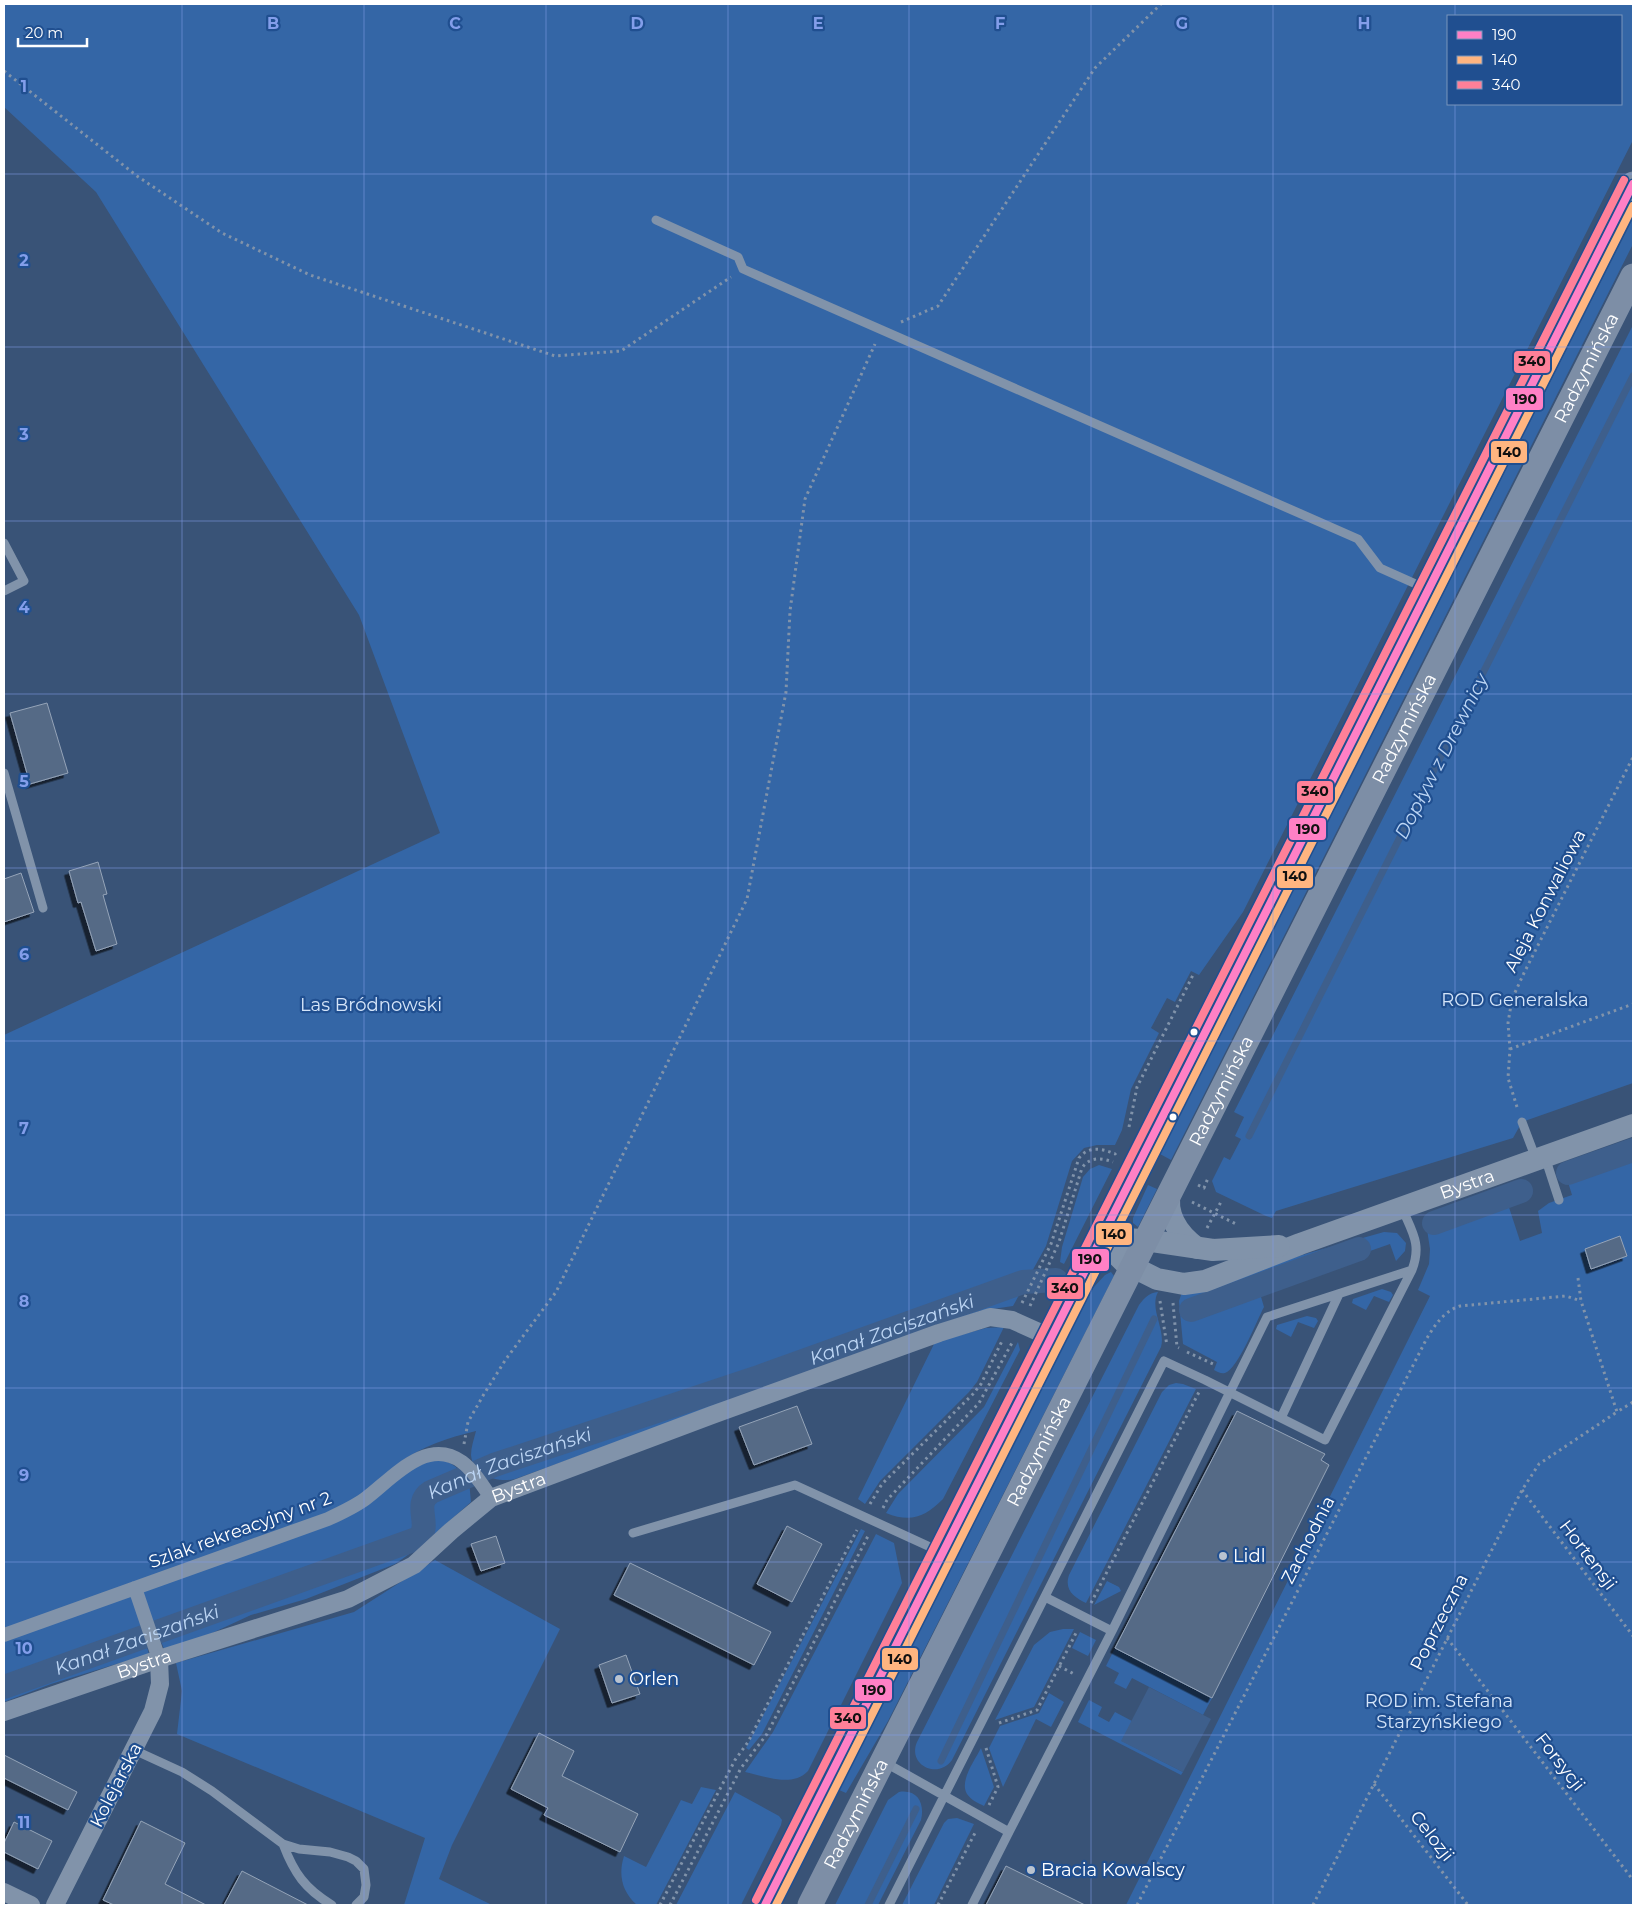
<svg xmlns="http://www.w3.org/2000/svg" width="1637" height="1909" viewBox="0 0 1637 1909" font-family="Montserrat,sans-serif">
  <defs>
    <filter id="shadow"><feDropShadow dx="-4.5" dy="4.5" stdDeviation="0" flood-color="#0009"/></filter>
  </defs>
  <rect width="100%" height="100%" fill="#395377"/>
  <path fill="#3466a6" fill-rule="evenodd" d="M 4,4 L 1633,4 L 1633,140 L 1243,912 L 1199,975 L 1191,971 L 1175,1002 L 1167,998 L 1151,1028 L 1159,1033 L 1131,1089 L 1122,1130 L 1115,1145 L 1097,1145 L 1084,1148 L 1072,1161 L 1046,1246 L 1013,1306 L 979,1311 L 515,1479 C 498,1483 473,1476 471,1455 C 471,1447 474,1439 476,1431 C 447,1438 423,1446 399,1463 L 408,1472 C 426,1461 443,1453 460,1471 L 458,1472 L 461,1476 C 449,1481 431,1485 421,1495 C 410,1506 428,1524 415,1536 L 4,1684 L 4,1035 L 440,833 L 359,615 L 96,192 L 4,107 ZM 1448,16 L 1621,16 L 1621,104 L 1448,104 Z
    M 1633,218 L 1633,244 L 1171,1160 L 1160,1154 Z
    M 1633,325 L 1633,1083 L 1522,1122 L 1513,1138 L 1276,1211 L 1272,1218 L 1266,1216 L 1216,1192 L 1212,1181 L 1224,1157 L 1230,1160 L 1241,1139 L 1235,1136 L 1244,1117 L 1234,1112 Z
    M 1633,1160 L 1633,1905 L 1126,1905 L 1430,1296 L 1418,1290 L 1429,1264 L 1430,1249 L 1426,1223 L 1434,1216 L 1504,1192 L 1520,1241 L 1542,1233 L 1538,1211 L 1549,1203 L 1572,1195 L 1568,1182 Z
    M 1099,1165 L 1112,1169 L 1064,1264 L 1060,1262 L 1062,1247 L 1083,1177 L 1090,1169 Z
    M 1148,1185 L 1157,1189 L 1138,1227 L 1133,1223 L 1133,1218 Z
    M 1384,1232 L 1397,1233 L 1406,1243 L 1405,1251 L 1396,1261 L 1390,1244 L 1259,1290 L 1264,1307 C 1257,1320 1238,1369 1225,1373 C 1221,1374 1218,1372 1214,1370 L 1217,1362 L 1183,1344 L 1179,1301 L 1182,1292 L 1309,1253 Z
    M 1111,1272 L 1114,1276 L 888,1721 L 846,1793 L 839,1790 L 1093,1288 L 1105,1275 Z
    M 1382,1289 L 1391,1292 L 1393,1295 L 1389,1302 L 1374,1296 L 1366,1310 L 1352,1303 L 1353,1299 Z
    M 1158,1292 C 1149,1309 1166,1329 1161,1347 L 952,1760 C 938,1780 907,1765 917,1742 L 1139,1305 C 1145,1297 1149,1293 1158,1292 Z
    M 1307,1316 L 1316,1318 L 1318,1321 L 1314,1328 L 1298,1322 L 1291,1337 L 1276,1329 L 1277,1325 Z
    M 1004,1327 L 977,1382 L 969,1392 L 880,1481 L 865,1504 L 858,1499 L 935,1342 L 986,1328 Z
    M 1018,1342 L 1020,1350 L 943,1499 C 925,1517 911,1523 886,1513 L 898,1494 L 984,1407 Z
    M 1176,1383 L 1183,1384 L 1196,1389 L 1086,1603 C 1074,1597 1064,1590 1069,1575 L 1162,1392 L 1169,1385 Z
    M 465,1480 L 469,1481 L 471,1502 L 422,1545 L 395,1564 L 306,1599 L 251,1615 L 210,1634 L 164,1649 L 159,1636 L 421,1541 C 436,1527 417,1506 432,1494 Z
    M 861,1529 L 865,1531 L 762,1734 L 749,1750 L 746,1748 Z
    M 876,1534 L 894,1543 L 902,1583 L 808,1771 C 792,1788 764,1776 745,1772 L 773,1732 Z
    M 435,1560 L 560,1629 L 452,1845 L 439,1879 L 492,1905 L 404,1905 L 425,1838 L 177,1734 L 182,1691 L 176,1663 L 354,1612 Z
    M 1107,1581 L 1119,1587 L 1121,1591 L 1094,1605 Z
    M 1063,1629 L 1074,1629 L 1034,1707 L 995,1720 L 1034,1645 L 1050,1632 Z
    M 1080,1632 L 1096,1640 L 1088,1656 L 1072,1648 Z
    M 145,1640 L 149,1654 L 51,1684 L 4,1702 L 4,1691 Z
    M 1115,1648 L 1212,1698 L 1203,1715 L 1132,1678 L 1126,1689 L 1114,1683 L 1119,1673 L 1106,1666 Z
    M 1049,1693 L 1064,1702 L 1051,1727 L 1036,1719 L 1003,1787 L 989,1748 L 1000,1726 L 1039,1713 Z
    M 1089,1700 L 1102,1707 L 1098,1716 L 1109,1722 L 1115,1712 L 1132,1721 L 1122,1741 L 1183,1772 L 1181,1775 L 1078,1722 Z
    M 981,1748 L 994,1787 L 984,1806 C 978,1803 971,1800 967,1794 C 959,1781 975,1760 981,1748 Z
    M 701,1787 L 716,1790 L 656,1905 L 637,1905 C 622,1892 618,1875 624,1856 L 646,1867 L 681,1800 L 692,1804 Z
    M 735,1792 L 779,1816 L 782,1820 L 781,1825 L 741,1905 L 676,1905 Z
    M 899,1792 C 918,1789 925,1804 921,1820 L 878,1905 L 835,1905 L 888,1800 Z
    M 957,1818 L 974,1824 L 934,1905 L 902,1905 L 944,1823 L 948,1819 Z"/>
  <path fill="#3e5f8c" d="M 1149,1687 L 1211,1719 L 1183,1772 L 1121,1741 Z"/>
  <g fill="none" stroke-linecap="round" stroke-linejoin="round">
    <path stroke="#3e5f8c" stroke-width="7" d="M 1249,1136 L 1633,376
      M 941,1761 L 1154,1319
      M 868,1905 L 916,1809"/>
    <g stroke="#3e5f8c" stroke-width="24">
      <path d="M 1568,1173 L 1633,1150"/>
      <path d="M 1434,1223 L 1521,1191"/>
      <path d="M 1191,1310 L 1359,1249"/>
      <path id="s1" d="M 4,1687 L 419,1538 C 432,1524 412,1504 431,1492 L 494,1465 L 756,1378 L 1023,1282 L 1056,1280"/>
    </g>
  </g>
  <path fill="#556a86" stroke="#95a4b8" filter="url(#shadow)" d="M 47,703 L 68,773 L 30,784 L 10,713 Z
    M 98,862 L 107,894 L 103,895 L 117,944 L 96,951 L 81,902 L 78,903 L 69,871 Z
    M 21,873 L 34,912 L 4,922 L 4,879 Z
    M 1620,1236 L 1627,1256 L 1591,1269 L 1585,1249 Z
    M 797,1406 L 812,1444 L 754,1465 L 739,1427 Z
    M 1237,1411 L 1325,1454 L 1321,1460 L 1329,1465 L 1212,1698 L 1115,1648 Z
    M 787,1526 L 822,1544 L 792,1602 L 757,1584 Z
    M 496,1536 L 505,1563 L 481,1571 L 471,1544 Z
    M 630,1563 L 771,1632 L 754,1665 L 614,1595 Z
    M 626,1655 L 640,1694 L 612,1703 L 599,1665 Z
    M 539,1733 L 574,1751 L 562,1776 L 638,1814 L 620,1852 L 544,1815 L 548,1808 L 511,1789 Z
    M 4,1755 L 77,1792 L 68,1810 L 4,1778 Z
    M 141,1821 L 185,1843 L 165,1884 L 206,1905 L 114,1905 L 103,1900 Z
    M 14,1822 L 52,1841 L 38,1869 L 4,1852 L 4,1843 Z
    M 1006,1866 L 1085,1905 L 986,1905 Z
    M 242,1871 L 308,1905 L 224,1905 Z"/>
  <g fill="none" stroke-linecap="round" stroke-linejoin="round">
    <path stroke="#8193aa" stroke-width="3" stroke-dasharray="2.5 4" stroke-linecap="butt" d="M 4,71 L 137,176 L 222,233 L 310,275 L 555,356 L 621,351 L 731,277
      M 901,322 L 938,306 L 1095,68 L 1161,4
      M 1510,1049 L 1633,1004
      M 1517,1107 L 1508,1078 L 1510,1049 L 1508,1023 L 1512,999 L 1524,973 L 1633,757
      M 1129,1127 L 1137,1087 L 1194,973
      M 1198,1185 L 1204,1188 L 1208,1178
      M 1192,1202 L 1238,1225
      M 1207,1228 L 1222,1200
      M 1578,1278 L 1581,1301 L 1617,1412 L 1633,1402
      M 1160,1301 L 1167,1346
      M 1022,1303 L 1051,1244 L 1079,1158 C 1088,1146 1102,1148 1115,1154 L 1116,1153
      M 1173,1303 L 1177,1347 L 1179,1348
      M 1030,1306 L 1059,1242 L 1082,1168 C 1090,1156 1102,1158 1113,1162
      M 1187,1352 L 1213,1364 L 1211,1366
      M 464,1444 L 468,1422 L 484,1394 L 506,1359 L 556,1292 L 747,899 L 786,692 L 790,611 L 805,499 L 875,344
      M 1522,1490 L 1633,1636
      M 870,1504 L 882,1484 L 973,1394 L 981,1384 L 1003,1339
      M 883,1508 L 887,1500 L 979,1403 L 1013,1341
      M 1091,1603 L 1199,1392
      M 1447,1638 L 1633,1880
      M 1059,1666 L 1074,1674
      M 999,1723 L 1037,1710 L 1077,1631
      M 986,1748 L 998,1787 L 989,1805
      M 1374,1784 L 1468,1905
      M 660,1905 L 735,1760 L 748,1742 L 857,1530
      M 670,1905 L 741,1768 L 767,1734 L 868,1536
      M 938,1905 L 976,1831
      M 1137,1905 L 1427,1338 C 1435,1325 1444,1311 1460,1306 L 1566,1296 L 1581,1301
      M 1313,1905 L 1522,1490 L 1539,1464 L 1617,1412"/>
    <path stroke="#8193aa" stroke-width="9" d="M 656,220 L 738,257 L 743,269 L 1358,539 L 1380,568 L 1427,589
      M 4,543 L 24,581 L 4,591
      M 4,773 L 43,908
      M 1522,1122 L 1536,1159
      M 1545,1157 L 1559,1200
      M 1281,1418 L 1339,1294
      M 633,1533 L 795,1485 L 941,1552
      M 1045,1597 L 1112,1631 L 1267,1317 L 1412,1270 C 1422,1244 1412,1232 1402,1208
      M 134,1750 L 182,1772 L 212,1791 L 283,1844 L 299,1849 L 330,1852 L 348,1857 L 356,1861 L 364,1869 L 366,1885 L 364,1897 L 356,1905
      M 884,1762 L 1009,1832 L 972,1905
      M 1009,1832 L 1112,1631
      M 283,1844 C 294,1873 305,1889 332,1905
      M 889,1905 L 1164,1361 L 1205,1380 L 1325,1440 L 1412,1270"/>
    <path stroke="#8193aa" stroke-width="14" d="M 135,1588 L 159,1659
      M 4,1635 L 328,1519 C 341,1513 354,1507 365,1499 C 391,1480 426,1436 462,1462 C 474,1471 483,1486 491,1498"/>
    <g stroke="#8193aa" stroke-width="18">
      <path id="s2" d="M 4,1712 L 159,1659 L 348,1599 L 414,1565 L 451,1531 L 491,1498 L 712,1415 L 939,1333 L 990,1317 L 1012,1320 L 1052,1338"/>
      <path d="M 4,1892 L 31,1905"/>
      <path d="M 55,1905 L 153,1711 L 160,1684 L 159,1659"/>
    </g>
    <g stroke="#8193aa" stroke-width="22">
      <path d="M 1170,1191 C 1165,1215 1178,1234 1197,1248"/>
      <path id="s3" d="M 1103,1237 L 1114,1252 L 1125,1263 L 1157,1279 L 1184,1284 L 1205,1281 L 1300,1244 L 1633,1125"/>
      <path d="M 1103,1237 L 1152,1241 L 1213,1250 L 1279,1246"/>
    </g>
    <g stroke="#7d8ea6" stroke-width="25">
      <path d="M 765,1905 L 1222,999 L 1290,867 L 1633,184"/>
      <path id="s4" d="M 810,1905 L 1633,276"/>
    </g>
    <defs>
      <path id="bus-1" d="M 765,1905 L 1633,184"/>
      <path id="bus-2" d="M 776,1905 L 1633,206"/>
      <path id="bus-3" d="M 756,1900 L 1624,180"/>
    </defs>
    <use href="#bus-1" stroke="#204f90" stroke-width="11"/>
    <use href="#bus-2" stroke="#204f90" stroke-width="11"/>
    <use href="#bus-3" stroke="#204f90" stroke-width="11"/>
    <use href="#bus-1" stroke="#ff80c5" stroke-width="8"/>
    <use href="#bus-2" stroke="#ffb580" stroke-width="8"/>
    <use href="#bus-3" stroke="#ff8098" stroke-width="8"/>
  </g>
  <path fill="none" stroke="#839eea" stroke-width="1" stroke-opacity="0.55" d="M 182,4 L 182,1905M 364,4 L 364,1905M 546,4 L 546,1905M 728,4 L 728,1905M 909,4 L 909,1905M 1091,4 L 1091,1905M 1273,4 L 1273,1905M 1455,4 L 1455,16M 1455,104 L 1455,1905M 4,174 L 1633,174M 4,347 L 1633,347M 4,521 L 1633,521M 4,694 L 1633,694M 4,868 L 1633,868M 4,1041 L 1633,1041M 4,1215 L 1633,1215M 4,1388 L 1633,1388M 4,1562 L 1633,1562M 4,1735 L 1633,1735"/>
  <g fill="#fff" stroke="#204f90" stroke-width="2">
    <circle cx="1194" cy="1032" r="4.5"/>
    <circle cx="1173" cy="1117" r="4.5"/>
  </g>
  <g fill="#bac3cf" stroke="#204f90" stroke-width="2">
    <circle cx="1223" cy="1556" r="5"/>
    <circle cx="619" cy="1679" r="5"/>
    <circle cx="1031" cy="1870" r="5"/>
  </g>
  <g text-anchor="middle" stroke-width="4.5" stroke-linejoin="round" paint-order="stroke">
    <g font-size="18" fill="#fff" stroke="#204f90">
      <text dy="6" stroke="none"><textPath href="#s4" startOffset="1722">Radzymińska</textPath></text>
      <text dy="6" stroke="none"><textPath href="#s4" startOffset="1318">Radzymińska</textPath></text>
      <text transform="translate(1545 901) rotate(-63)" y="6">Aleja Konwaliowa</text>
      <text dy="6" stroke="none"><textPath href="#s4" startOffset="912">Radzymińska</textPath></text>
      <text dy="6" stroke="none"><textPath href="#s3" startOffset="398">Bystra</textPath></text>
      <text dy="6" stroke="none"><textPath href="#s4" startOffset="508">Radzymińska</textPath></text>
      <text dy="6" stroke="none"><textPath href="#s2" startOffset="568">Bystra</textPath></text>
      <text transform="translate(240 1530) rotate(-20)" y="6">Szlak rekreacyjny nr 2</text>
      <text transform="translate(1308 1540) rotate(-63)" y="6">Zachodnia</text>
      <text transform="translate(1588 1555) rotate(53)" y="6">Hortensji</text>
      <text transform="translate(1439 1622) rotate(-63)" y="6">Poprzeczna</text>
      <text dy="6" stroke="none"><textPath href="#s2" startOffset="148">Bystra</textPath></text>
      <text transform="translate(1560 1762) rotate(52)" y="6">Forsycji</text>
      <text transform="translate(116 1785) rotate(-63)" y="6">Kolejarska</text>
      <text dy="6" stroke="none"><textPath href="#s4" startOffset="102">Radzymińska</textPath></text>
      <text transform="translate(1432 1836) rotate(52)" y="6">Celozji</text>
    </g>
    <g font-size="18" fill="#d5e5f9" stroke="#204f90">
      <text x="1515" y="1006">ROD Generalska</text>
      <text x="371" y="1011">Las Bródnowski</text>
      <text x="1439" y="1707">ROD im. Stefana<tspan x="1439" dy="21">Starzyńskiego</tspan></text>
    </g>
    <g font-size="18" fill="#fff" stroke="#204f90" text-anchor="start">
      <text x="1233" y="1562">Lidl</text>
      <text x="629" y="1685">Orlen</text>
      <text x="1041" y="1876">Bracia Kowalscy</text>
    </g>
    <g font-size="19" font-style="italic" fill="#bcd5f4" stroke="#204f90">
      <text transform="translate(1441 756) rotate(-63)" y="7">Dopływ z Drewnicy</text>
      <text dy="7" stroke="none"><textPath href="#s1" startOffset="980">Kanał Zaciszański</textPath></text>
      <text dy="7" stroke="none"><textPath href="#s1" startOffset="575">Kanał Zaciszański</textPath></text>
      <text dy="7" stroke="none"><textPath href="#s1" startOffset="141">Kanał Zaciszański</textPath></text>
    </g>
  </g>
  <g font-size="16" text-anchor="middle" font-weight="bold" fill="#839eea" stroke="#204f90" stroke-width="4.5" stroke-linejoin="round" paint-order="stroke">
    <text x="273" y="29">B</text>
    <text x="455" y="29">C</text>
    <text x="637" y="29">D</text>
    <text x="818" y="29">E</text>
    <text x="1000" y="29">F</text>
    <text x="1182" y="29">G</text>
    <text x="1364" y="29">H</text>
    <text x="24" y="92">1</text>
    <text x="24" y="266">2</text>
    <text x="24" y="440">3</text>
    <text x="24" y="613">4</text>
    <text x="24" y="787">5</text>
    <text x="24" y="960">6</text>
    <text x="24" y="1134">7</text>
    <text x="24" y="1307">8</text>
    <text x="24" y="1481">9</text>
    <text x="24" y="1654">10</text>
    <text x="24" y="1828">11</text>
  </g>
  <g stroke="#204f90" stroke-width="2">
    <rect x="1513" y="350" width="38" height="24" rx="5" fill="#ff8098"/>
    <rect x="1505" y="387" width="39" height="24" rx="5" fill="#ff80c5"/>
    <rect x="1490" y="440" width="38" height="24" rx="5" fill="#ffb580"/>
    <rect x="1296" y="780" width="38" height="24" rx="5" fill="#ff8098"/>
    <rect x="1288" y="817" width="39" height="24" rx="5" fill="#ff80c5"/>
    <rect x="1276" y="865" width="38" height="24" rx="5" fill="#ffb580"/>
    <rect x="1095" y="1222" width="38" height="24" rx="5" fill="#ffb580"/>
    <rect x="1071" y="1248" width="39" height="24" rx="5" fill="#ff80c5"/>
    <rect x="1046" y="1276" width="38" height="24" rx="5" fill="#ff8098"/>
    <rect x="881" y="1647" width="38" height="24" rx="5" fill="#ffb580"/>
    <rect x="854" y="1678" width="39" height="24" rx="5" fill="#ff80c5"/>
    <rect x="829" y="1706" width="38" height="24" rx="5" fill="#ff8098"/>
  </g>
  <g font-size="14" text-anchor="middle" font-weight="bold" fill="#111">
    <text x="1532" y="366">340</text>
    <text x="1525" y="404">190</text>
    <text x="1509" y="457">140</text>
    <text x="1315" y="796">340</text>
    <text x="1308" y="834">190</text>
    <text x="1295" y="881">140</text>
    <text x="1114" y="1239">140</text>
    <text x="1090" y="1264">190</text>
    <text x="1065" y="1293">340</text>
    <text x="900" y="1664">140</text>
    <text x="874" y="1695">190</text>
    <text x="848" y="1723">340</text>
  </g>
  <rect width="1637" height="1909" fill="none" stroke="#ffffff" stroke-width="10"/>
  <rect x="1447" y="15" width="175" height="90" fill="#204f90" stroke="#7995bc"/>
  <rect x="1457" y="31" width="25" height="8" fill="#ff80c5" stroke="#7995bc"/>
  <text x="1492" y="40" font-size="15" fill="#ffffff">190</text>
  <rect x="1457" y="56" width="25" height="8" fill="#ffb580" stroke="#7995bc"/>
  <text x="1492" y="65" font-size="15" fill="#ffffff">140</text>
  <rect x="1457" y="81" width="25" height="8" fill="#ff8098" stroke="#7995bc"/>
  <text x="1492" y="90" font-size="15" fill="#ffffff">340</text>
  <path d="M18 38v8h69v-8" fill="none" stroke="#ffffff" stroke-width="2.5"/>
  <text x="25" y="38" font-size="15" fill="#ffffff" stroke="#204f90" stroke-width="4" paint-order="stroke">20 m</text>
</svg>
